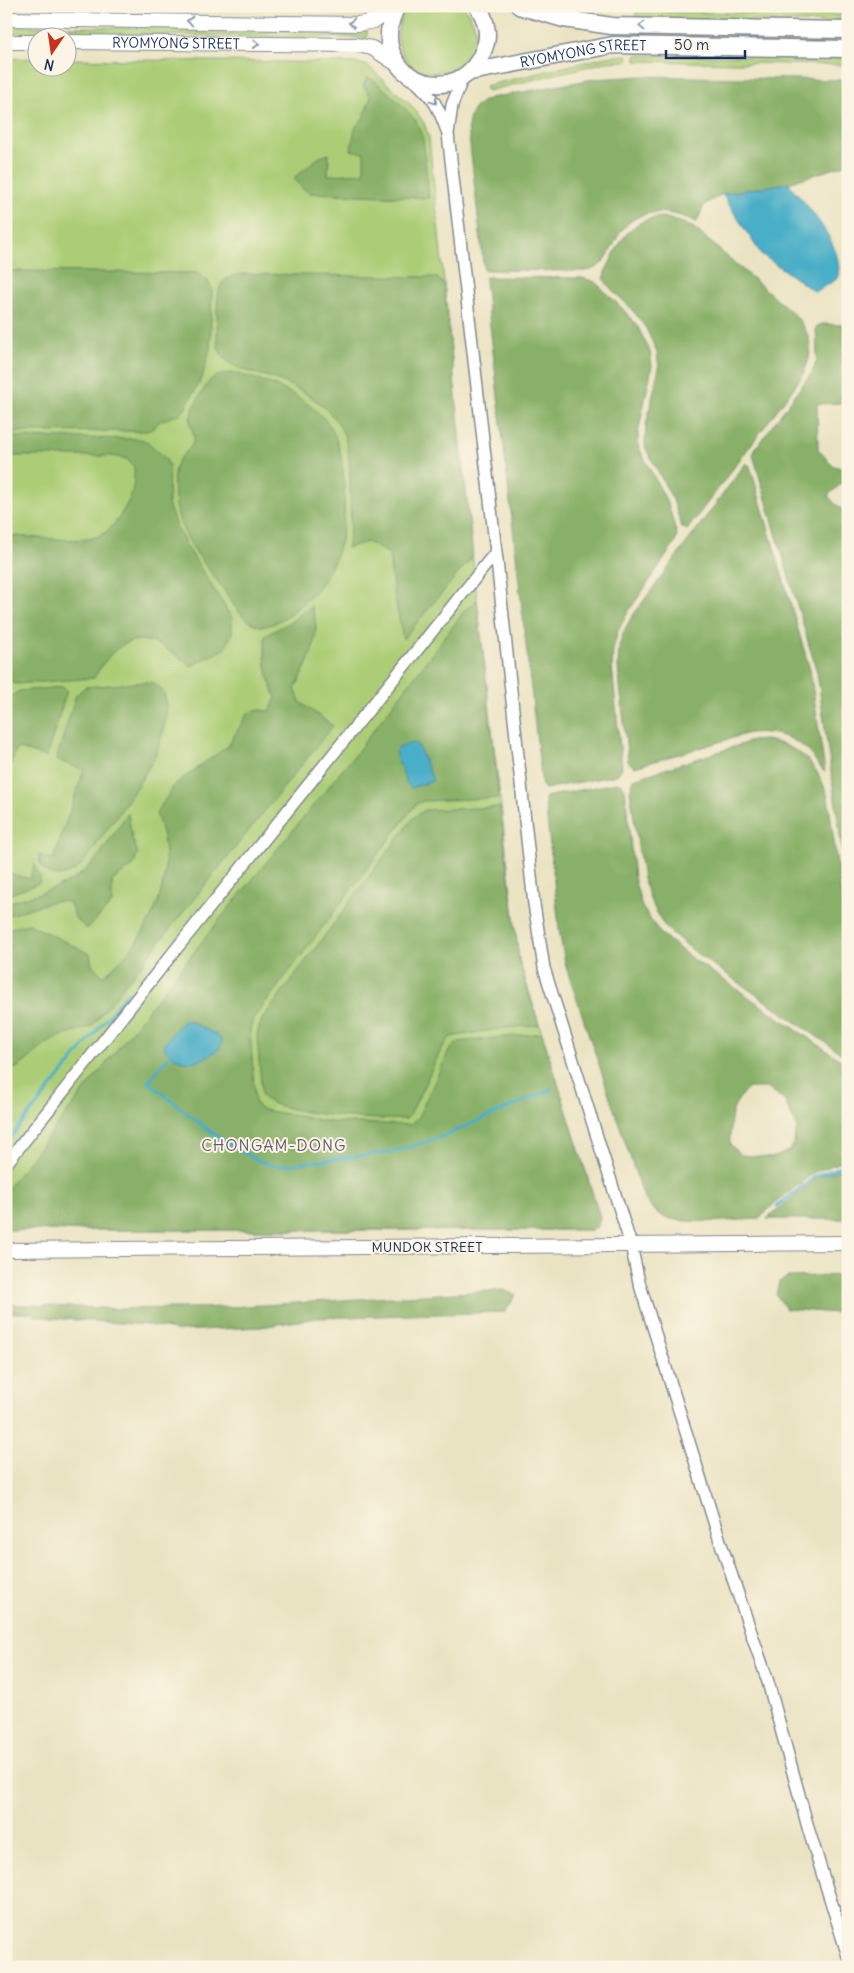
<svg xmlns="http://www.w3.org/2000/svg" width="854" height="1973" viewBox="0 0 854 1973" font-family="Delius,sans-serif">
  <rect width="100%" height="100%" fill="#fcf5e5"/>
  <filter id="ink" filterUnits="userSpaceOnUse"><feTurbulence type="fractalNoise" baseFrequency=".02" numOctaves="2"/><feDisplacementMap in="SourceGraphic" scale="10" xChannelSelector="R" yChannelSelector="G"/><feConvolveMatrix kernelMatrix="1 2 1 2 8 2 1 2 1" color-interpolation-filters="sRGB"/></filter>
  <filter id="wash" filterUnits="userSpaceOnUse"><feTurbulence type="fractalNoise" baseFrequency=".0096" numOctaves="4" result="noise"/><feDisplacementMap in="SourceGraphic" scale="20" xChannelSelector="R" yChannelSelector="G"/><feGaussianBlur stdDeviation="1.12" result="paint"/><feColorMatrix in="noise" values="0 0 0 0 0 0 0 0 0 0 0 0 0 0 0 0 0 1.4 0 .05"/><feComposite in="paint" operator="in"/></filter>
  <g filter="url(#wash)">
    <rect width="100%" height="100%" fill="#eae3c2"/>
    <path fill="#accd76" stroke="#647e6a" d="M 410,6 L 463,6 C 511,62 409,105 398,41 C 396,28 401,16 410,6 Z
      M 636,11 L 848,15 L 848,23 L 636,19 Z
      M 6,26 L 367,31 L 367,38 L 6,33 Z
      M 627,55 L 628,61 L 606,62 L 487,91 L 485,86 L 606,57 Z
      M 636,55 L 848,58 L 848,65 L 636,61 Z
      M 6,58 L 37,59 L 38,68 L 68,68 L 68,59 L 357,63 L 368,66 L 412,106 L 424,123 L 429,138 L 477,600 L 519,960 L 600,1217 L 598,1227 L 591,1230 L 6,1230 Z"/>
    <path fill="#89b067" stroke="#527062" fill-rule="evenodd" d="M 642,76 L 848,80 L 848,164 L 788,183 L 722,194 L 704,205 L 697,222 C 673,211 641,205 622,230 C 609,247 610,267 585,271 L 484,270 L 468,127 C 470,111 475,104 490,98 L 594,79 Z
      M 367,77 L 374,80 L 404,107 L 416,121 L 423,139 L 429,198 L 311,193 L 303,189 L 294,178 L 318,158 L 329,154 L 328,175 L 364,173 L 364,153 L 351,150 L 355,128 L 364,117 L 371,96 L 363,86 Z
      M 662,217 L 678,221 L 694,228 L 794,314 C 813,335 815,353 801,378 L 687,530 L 682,527 L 673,500 L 645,447 L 646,425 L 659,368 L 657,352 L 646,328 L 631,308 L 610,288 L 604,279 L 605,272 C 620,244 626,220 662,217 Z
      M 6,271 L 198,273 L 207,280 L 212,289 L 210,349 L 202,378 L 182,413 L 160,421 L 152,429 L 147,431 L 6,432 Z
      M 244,274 L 437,277 L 444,285 L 473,556 L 403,639 L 393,588 L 389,554 L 367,542 L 347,548 C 352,528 351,507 350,487 C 350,473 350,459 347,445 C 340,411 307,392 278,380 C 261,373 238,372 225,359 C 223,356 220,353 219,349 C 216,340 216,292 221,285 C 226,276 236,275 244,274 Z
      M 486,277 L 583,278 L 595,282 L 622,308 L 638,327 L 650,352 L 652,366 L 638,433 L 639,448 L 668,504 L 677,535 L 675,543 L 628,612 L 618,631 L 613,649 L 612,667 L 622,768 L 617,775 L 545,789 L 542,786 L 485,281 Z
      M 822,324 L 848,325 L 848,403 L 817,404 L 818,449 L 832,465 L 846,470 C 845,482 837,488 828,495 C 832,503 842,508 848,515 L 848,892 L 817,672 L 753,455 L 755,449 L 812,372 L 817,360 L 816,327 Z
      M 231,373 C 263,378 305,395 327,422 C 347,447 347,508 341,539 C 338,555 329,574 318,587 C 309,599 277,629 260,626 C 255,625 248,621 244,617 C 236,610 230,599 224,590 C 206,565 180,537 176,505 C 174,493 171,472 178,461 C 183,453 192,449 194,440 C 195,433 190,428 190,421 C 190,412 205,384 213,378 C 218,375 225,374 231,373 Z
      M 6,437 L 141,439 L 148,442 L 166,459 L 169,466 L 168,504 L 176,526 L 189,550 L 232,618 L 232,634 L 225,649 L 191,666 C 149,633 124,626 94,678 L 18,684 L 12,683 L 6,673 L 6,624 L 8,620 L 6,538 L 14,536 C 33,537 80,543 96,537 C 108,533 115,524 121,514 C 132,497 135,488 134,467 L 127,459 L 112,456 L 6,456 Z
      M 746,463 L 750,466 L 810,670 L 825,772 C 820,769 816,760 811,754 C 795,736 773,731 749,733 L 635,767 L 628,762 L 618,666 L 619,647 L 623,633 L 631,618 Z
      M 477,600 L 499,798 L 423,801 L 416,804 L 253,1019 L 250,1029 L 255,1102 L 259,1108 L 264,1110 L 330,1122 L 410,1125 L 418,1117 L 449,1051 L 458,1042 L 542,1033 L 600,1217 L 598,1227 L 591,1230 L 6,1230 L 6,1190 L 220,919 L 357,752 L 466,609 Z
      M 311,606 C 324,634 308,663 295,689 L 300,702 L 333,726 L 91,1027 C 75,1031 58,1035 44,1046 C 32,1055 22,1068 6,1072 L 6,929 L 29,924 L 90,954 L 92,965 L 103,976 C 152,937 181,875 156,814 L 175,784 L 228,746 L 248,713 L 259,710 L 270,711 L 276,698 C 266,674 264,663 265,636 L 292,621 Z
      M 146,682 C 181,684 162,743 152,762 C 137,788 120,812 103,835 C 96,845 89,857 80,866 C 65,880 40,881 39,855 L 53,860 L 84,770 L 56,760 L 76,695 L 85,687 Z
      M 62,687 L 67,690 L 66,694 L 46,757 L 17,748 L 6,775 L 6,699 L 20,691 Z
      M 765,740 C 800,746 817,763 828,797 L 848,948 L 848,1058 L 696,953 L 665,927 L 651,902 L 643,879 L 630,791 L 634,779 L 752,741 Z
      M 616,783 L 621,783 L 625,789 L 634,878 L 642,907 L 660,933 L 690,957 L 848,1065 L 848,1159 L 815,1172 L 775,1203 L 759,1219 C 735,1220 679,1226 660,1215 C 654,1211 648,1203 644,1198 L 566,967 L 560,936 L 545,801 L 546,797 L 555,795 ZM 748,1088 L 767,1088 L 785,1101 L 797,1129 L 791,1150 L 772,1158 L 741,1155 L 730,1144 C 730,1119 730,1106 748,1088 Z
      M 500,807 L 519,960 L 539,1025 L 504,1028 L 450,1037 L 441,1050 L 410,1115 L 406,1119 C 382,1121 273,1114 262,1096 L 257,1035 L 262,1019 L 414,817 L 425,810 Z
      M 128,813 L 132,838 L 138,853 L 133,866 L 112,881 L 112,903 L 87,929 L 76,919 L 69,902 L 54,901 L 6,916 L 6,903 C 28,896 59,890 78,876 C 98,863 114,833 128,813 Z
      M 34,864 L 40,877 L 39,883 L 6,896 L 6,873 L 30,879 Z
      M 848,1167 L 848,1219 L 767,1219 L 778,1209 L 818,1177 Z
      M 848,1275 L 848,1314 L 786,1309 L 776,1294 L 779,1282 L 788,1277 Z
      M 503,1290 L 516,1295 L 505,1312 L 316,1318 L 261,1327 L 180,1331 L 148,1325 L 36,1317 L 33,1313 L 6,1313 L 6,1304 L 123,1309 L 230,1307 Z"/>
    <path fill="#48aec7" stroke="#326e92" d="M 788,183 C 806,204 848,250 837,279 L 815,292 L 761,254 L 722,194 Z
      M 412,743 L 418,745 L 433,781 L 411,788 L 407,784 L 395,752 L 400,747 Z
      M 184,1020 L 187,1020 L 217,1035 L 222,1041 L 220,1048 C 200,1064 182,1069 164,1047 L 165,1043 Z"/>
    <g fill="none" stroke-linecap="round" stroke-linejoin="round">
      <path stroke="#48aec7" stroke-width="3" d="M 171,1054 L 148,1082 C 180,1106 239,1161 278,1166 L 392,1152 L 436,1139 L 552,1089
        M 6,1143 L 128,992
        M 777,1206 L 816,1176 L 848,1164"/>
    </g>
  </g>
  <g filter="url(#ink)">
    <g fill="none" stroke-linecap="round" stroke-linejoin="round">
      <defs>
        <path id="minor" d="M 463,77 L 452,105 L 448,134 L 496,552 L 534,904 L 544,968 L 631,1245 L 639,1282 L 720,1541 L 768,1682 L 809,1831 L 848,1956
          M 414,80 C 434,98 438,106 447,131
          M 6,1164 L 164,964 L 496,552"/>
        <g id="major">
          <path d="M 6,19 L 358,24 L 374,21 L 396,6"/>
          <path d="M 6,42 L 38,42"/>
          <path id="s1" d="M 68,42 L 357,45 L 372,48 L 398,65"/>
          <path d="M 6,1250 L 848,1243"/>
        </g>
        <g id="highway">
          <path d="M 397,6 C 360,78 462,118 485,46 C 490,34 485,16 477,6"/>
          <path d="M 519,6 L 564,19 L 612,26 L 848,30"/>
          <path id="s2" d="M 470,72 L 613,45 L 848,49"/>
        </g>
      </defs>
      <use href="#minor" stroke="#828990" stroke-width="14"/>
      <use href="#major" stroke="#828990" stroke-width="16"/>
      <use href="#highway" stroke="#828990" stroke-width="19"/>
      <use href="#minor" stroke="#fff" stroke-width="11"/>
      <use href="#major" stroke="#fff" stroke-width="14"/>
      <use href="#highway" stroke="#fff" stroke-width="16"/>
    </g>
    <defs><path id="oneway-chevron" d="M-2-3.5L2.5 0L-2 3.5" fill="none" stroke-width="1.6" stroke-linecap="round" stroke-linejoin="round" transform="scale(1.25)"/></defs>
    <g stroke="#8d97ae">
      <use href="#oneway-chevron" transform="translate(190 21) rotate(-179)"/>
      <use href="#oneway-chevron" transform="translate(352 23) rotate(179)"/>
      <use href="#oneway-chevron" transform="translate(642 26) rotate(-179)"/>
      <use href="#oneway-chevron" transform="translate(256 44) rotate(1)"/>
      <use href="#oneway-chevron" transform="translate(434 101) rotate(56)"/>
    </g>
  </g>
  <g text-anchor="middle" stroke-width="4" stroke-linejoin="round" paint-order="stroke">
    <g font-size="14" fill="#1b2f5e" stroke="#fcf5e5">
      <text dy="5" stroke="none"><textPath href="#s1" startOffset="108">RYOMYONG STREET</textPath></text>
      <text dy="5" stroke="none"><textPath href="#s2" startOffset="115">RYOMYONG STREET</textPath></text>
      <text x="427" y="1252">MUNDOK STREET</text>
    </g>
    <g font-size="16" letter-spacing="1" fill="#665b76" stroke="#fcf5e5">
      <text x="274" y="1151">CHONGAM-DONG</text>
    </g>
  </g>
  <rect width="854" height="1973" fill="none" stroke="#fcf5e5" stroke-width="25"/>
  <g transform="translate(52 52) rotate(193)"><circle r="24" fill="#fcf5e5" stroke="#a2a6af"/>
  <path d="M0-4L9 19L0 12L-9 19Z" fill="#c8321e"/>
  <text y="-8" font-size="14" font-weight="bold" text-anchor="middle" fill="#1b2f5e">N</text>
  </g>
  <path d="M666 50v8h79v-8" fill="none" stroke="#1b2f5e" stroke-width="2.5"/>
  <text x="674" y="50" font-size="15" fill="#1b2f5e" stroke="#fcf5e5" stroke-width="4" paint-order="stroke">50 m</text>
</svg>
